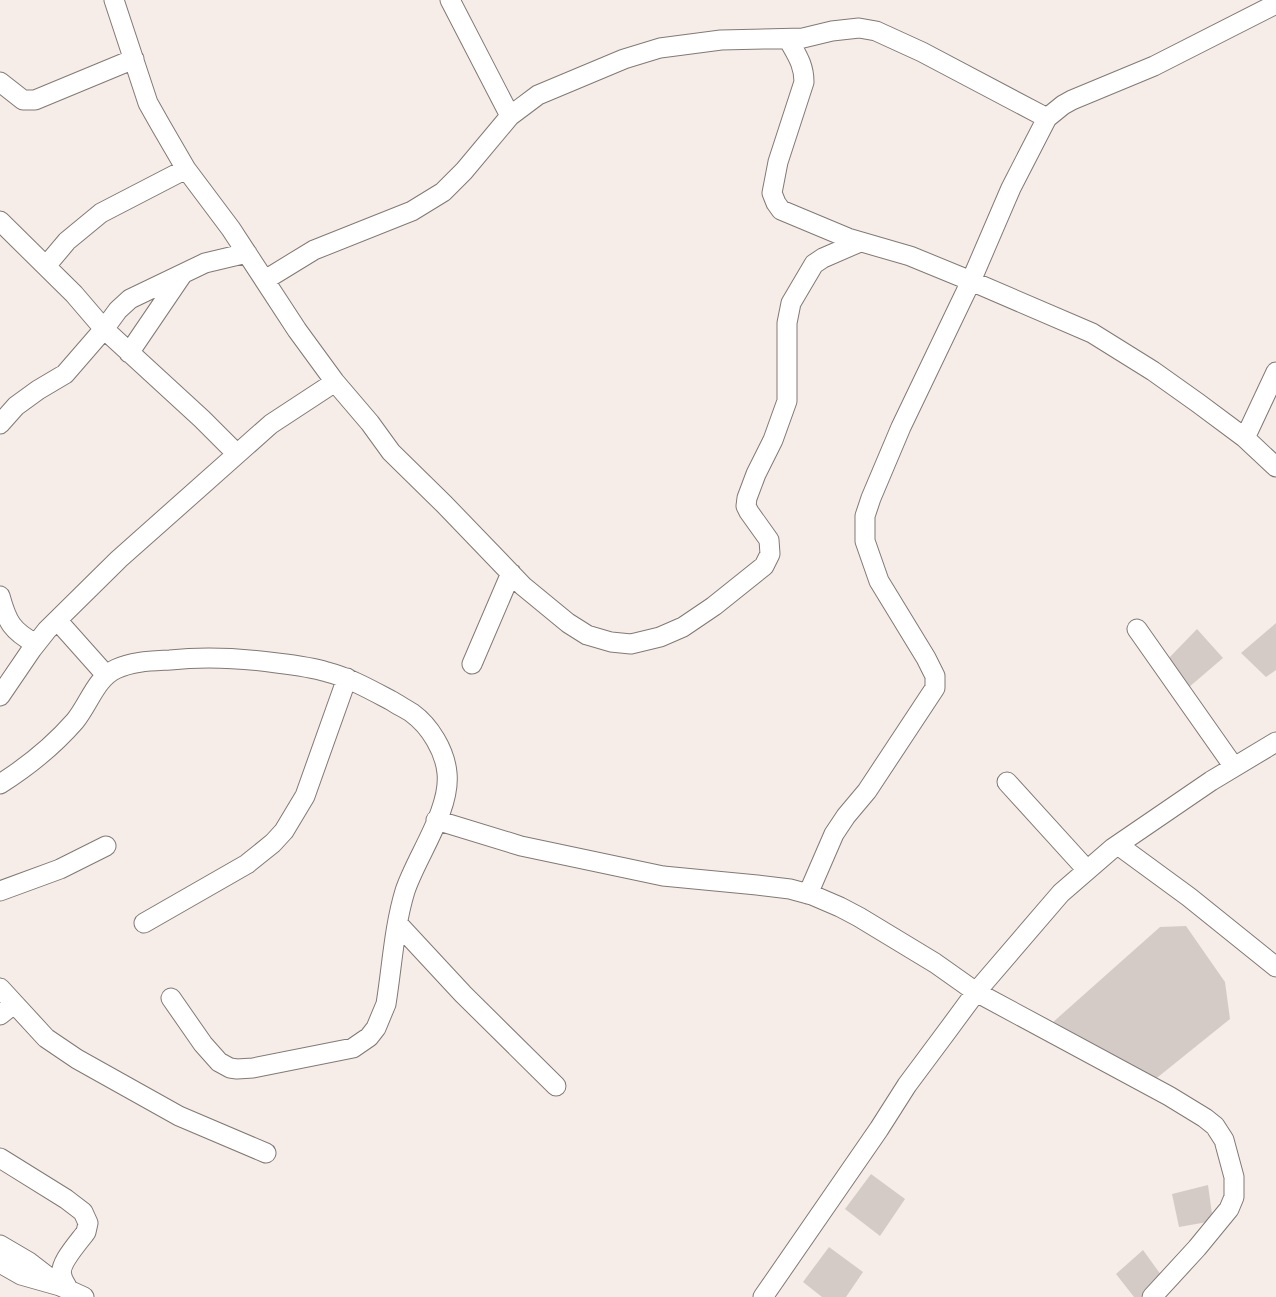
<svg xmlns="http://www.w3.org/2000/svg" width="1276" height="1297" viewBox="0 0 1276 1297" font-family="Manrope,sans-serif">
  <rect width="100%" height="100%" fill="#f6ede8"/>
  <path fill="#d4cbc7" d="M 1276,623 L 1276,670 L 1266,677 L 1241,653 Z
    M 1197,629 L 1223,658 L 1188,688 L 1167,660 Z
    M 1186,926 L 1225,982 L 1230,1019 L 1153,1081 L 1052,1023 L 1160,927 Z
    M 871,1174 L 905,1199 L 880,1236 L 845,1209 Z
    M 1208,1185 L 1213,1221 L 1179,1227 L 1172,1194 Z
    M 829,1247 L 863,1272 L 846,1297 L 822,1297 L 803,1282 Z
    M 1143,1250 L 1164,1279 L 1141,1297 L 1134,1297 L 1116,1274 Z"/>
  <g fill="none" stroke-linecap="round" stroke-linejoin="round">
    <defs>
      <path id="minor" d="M 114,0 L 148,103 L 161,126 L 186,169 L 231,229 L 297,330 L 335,382 L 370,423 L 391,452 L 444,504 L 523,586 L 568,623 L 587,635 L 611,642 L 631,644 L 660,637 L 683,627 L 714,606 L 764,566 L 770,554 L 769,540 L 749,512 L 746,506 L 747,498 L 756,474 L 773,440 L 787,401 L 787,323 L 791,303 L 814,264 L 823,258 L 860,242
        M 450,0 L 510,116
        M 788,39 C 796,54 804,64 804,82 L 778,162 L 772,193 L 776,203 L 781,210 L 848,238 L 910,256 L 971,281 L 1092,333 L 1153,371 L 1198,403 L 1245,438 L 1276,467
        M 0,82 L 23,100 L 35,100 L 134,59
        M 0,221 L 74,294 L 104,329 L 202,419 L 236,453
        M 46,266 L 67,241 L 101,213 L 186,169
        M 265,280 L 314,250 L 412,211 L 443,192 L 464,171 L 510,116 L 538,95 L 624,59 L 660,48 L 721,40 L 803,38 L 832,31 L 859,28 L 876,31 L 922,52 L 1047,118
        M 129,353 L 182,275
        M 0,424 L 16,406 L 38,390 L 65,374 L 104,329 L 118,310 L 130,299 L 205,263 L 247,253
        M 1245,438 L 1276,372
        M 0,596 C 7,622 12,631 36,644
        M 57,620 L 106,675
        M 1137,629 L 1234,767
        M 472,664 L 511,573
        M 0,696 L 32,649 L 47,630 L 119,559 L 271,424 L 335,382
        M 1007,782 L 1087,870
        M 0,784 C 27,767 54,745 75,721 C 89,704 96,678 116,669 C 133,661 152,661 170,660 C 206,656 241,658 277,663 C 294,665 311,667 327,672 C 350,678 371,690 392,701 C 398,705 406,709 412,713 C 430,726 445,751 447,773 C 451,810 416,857 405,891 C 394,927 392,967 386,1004 L 376,1028 L 369,1037 L 353,1048 L 253,1068 L 237,1069 L 230,1068 L 219,1062 L 203,1044 L 171,998
        M 436,820 L 521,846 L 663,876 L 757,885 L 790,889 L 812,895 L 840,907 L 859,917 L 935,963 L 976,992 L 1169,1096 L 1205,1118 L 1215,1126 L 1224,1140 L 1234,1177 L 1234,1197 L 1229,1209 L 1197,1248 L 1152,1297
        M 1118,845 L 1189,897 L 1276,967
        M 0,891 L 60,869 L 106,846
        M 808,894 L 834,834 L 846,816 L 867,791 L 935,688 L 935,676 L 926,658 L 879,581 L 865,541 L 865,516 L 871,498 L 901,427 L 971,281 L 1011,188 L 1047,118 L 1063,105 L 1072,100 L 1154,66 L 1276,4
        M 144,923 L 247,864 L 273,843 L 284,831 L 305,796 L 347,678
        M 398,924 L 463,994 L 556,1086
        M 0,988 L 46,1038 L 77,1059 L 179,1116 L 266,1153
        M 0,1015 L 14,1004
        M 0,1158 L 66,1199 L 83,1212 L 88,1223 L 86,1232 C 79,1242 58,1264 62,1276 C 63,1281 67,1286 69,1291
        M 0,1245 L 29,1262 L 51,1279
        M 0,1263 L 21,1275 L 60,1286 L 84,1297
        M 763,1297 L 879,1129 L 907,1085 L 945,1034 L 976,992 L 1061,893 L 1113,848 L 1211,781 L 1276,742"/>
    </defs>
    <use href="#minor" stroke="#817975" stroke-width="21"/>
    <use href="#minor" stroke="#fff" stroke-width="19"/>
  </g>
</svg>
